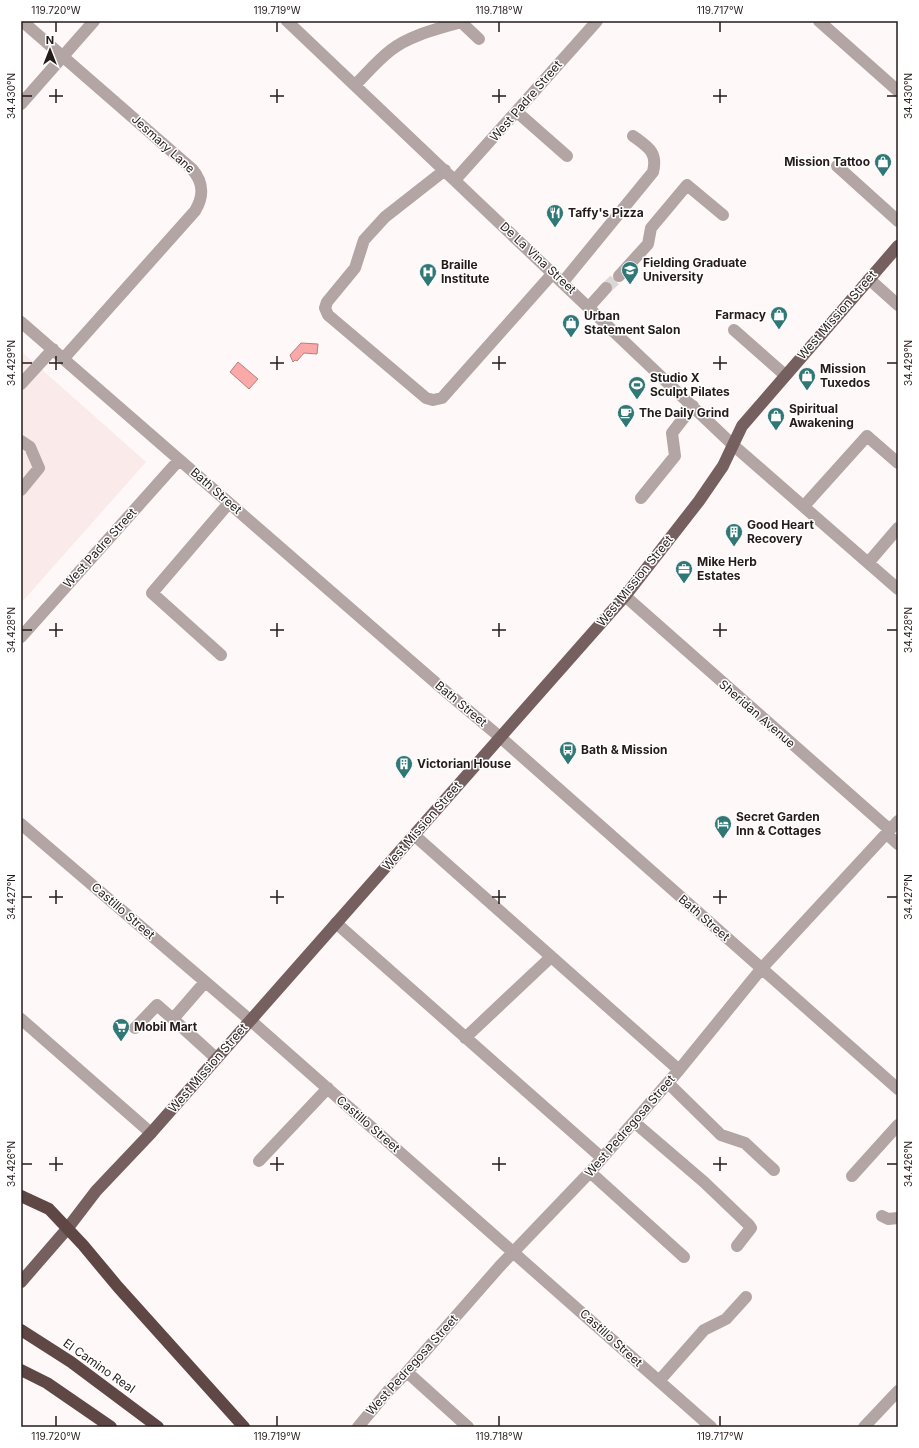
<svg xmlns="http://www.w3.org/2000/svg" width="919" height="1448" viewBox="0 0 919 1448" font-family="Inter,sans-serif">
  <rect width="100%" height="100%" fill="#fff8f8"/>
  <path fill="#faeaea" d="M 21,351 L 146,462 L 21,603 Z"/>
  <path fill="#f8a9a8" stroke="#b97e7e" d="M 301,343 L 318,344 L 317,354 L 304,353 L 297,361 L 295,360 L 293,362 L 290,355 Z
    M 238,362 L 258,379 L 249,389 L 230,372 Z"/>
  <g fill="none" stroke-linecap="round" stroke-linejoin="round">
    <path stroke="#ded7d7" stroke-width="12" stroke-dasharray="12 6" stroke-linecap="butt" d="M 606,288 L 619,276"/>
    <path stroke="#b2a5a4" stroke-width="12" d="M 22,21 L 192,169 C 204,183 204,196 195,211 L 64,358
      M 287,21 L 733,445 L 898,589
      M 819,21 L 898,91
      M 355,85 C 367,73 378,60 391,50 C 410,35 438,29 461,22 L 479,39
      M 21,104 L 94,21
      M 517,112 L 567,156
      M 837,166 L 898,221
      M 445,170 L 385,217 L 364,240 L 355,268 L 327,302 L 325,308 L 328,315 L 426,398 L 433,400 L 442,398 L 553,273
      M 455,180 L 597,21
      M 619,276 L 648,244 L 651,228 L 687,185 L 723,215
      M 869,279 L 898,305
      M 563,282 L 653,172 C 658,152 648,147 633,136
      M 589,307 L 606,288
      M 21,322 L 444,690 L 500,737 L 898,1089
      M 734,330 L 785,375
      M 21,384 L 53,349
      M 21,441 L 30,447 L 39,468 L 21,490
      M 641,498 L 675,456 L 672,433 L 693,406
      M 804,506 L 867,436 L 898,463
      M 868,563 L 898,528
      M 625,596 L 890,830
      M 21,637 L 179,460
      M 221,655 L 152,593 L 229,503
      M 21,824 L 250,1020 L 711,1427
      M 887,834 L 898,844
      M 414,835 L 679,1070
      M 336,923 L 602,1158
      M 205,982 L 173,1019 L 216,1058
      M 21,1019 L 151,1133
      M 135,1028 L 157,1005 L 173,1019
      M 465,1038 L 551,957
      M 668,1083 L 721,1135 L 745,1143 L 774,1170
      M 634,1122 L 704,1182 L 749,1225 L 751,1228 L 737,1246
      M 259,1161 L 328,1088
      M 590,1172 L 684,1257
      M 852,1176 L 898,1125
      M 882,1216 L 888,1219 L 898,1218
      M 407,1372 L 468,1427
      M 659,1381 L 704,1330 L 726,1319 L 746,1297
      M 358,1427 L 388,1391 L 407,1372 L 500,1266 L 590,1172 L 679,1070 L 762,968 L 898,821
      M 864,1427 L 898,1391"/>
    <path stroke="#755f5f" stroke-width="12" d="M 21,1282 L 67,1229 L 96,1191 L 151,1133 L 625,596 L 699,501 L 723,466 L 742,426 L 898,246"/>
    <path stroke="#5f4746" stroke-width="12" d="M 21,1196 L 49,1209 L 83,1245 L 118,1287 L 244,1427
      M 21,1330 L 71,1362 L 158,1427
      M 21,1370 L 47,1383 L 111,1427"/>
  </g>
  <path fill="none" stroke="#251b1b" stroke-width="1.5" d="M 56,22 L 56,32M 277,22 L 277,32M 499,22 L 499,32M 720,22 L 720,32M 56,89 L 56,103M 277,89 L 277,103M 499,89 L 499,103M 720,89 L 720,103M 22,96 L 32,96M 49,96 L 63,96M 270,96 L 284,96M 492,96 L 506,96M 713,96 L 727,96M 887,96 L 897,96M 56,356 L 56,370M 277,356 L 277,370M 499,356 L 499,370M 720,356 L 720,370M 22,363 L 32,363M 49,363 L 63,363M 270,363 L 284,363M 492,363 L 506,363M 713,363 L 727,363M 887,363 L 897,363M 56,623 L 56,637M 277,623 L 277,637M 499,623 L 499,637M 720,623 L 720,637M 22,630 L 32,630M 49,630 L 63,630M 270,630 L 284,630M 492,630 L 506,630M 713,630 L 727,630M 887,630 L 897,630M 56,890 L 56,904M 277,890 L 277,904M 499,890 L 499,904M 720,890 L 720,904M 22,897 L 32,897M 49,897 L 63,897M 270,897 L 284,897M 492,897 L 506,897M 713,897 L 727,897M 887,897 L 897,897M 56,1157 L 56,1171M 277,1157 L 277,1171M 499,1157 L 499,1171M 720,1157 L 720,1171M 22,1164 L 32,1164M 49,1164 L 63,1164M 270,1164 L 284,1164M 492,1164 L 506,1164M 713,1164 L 727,1164M 887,1164 L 897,1164M 56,1416 L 56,1426M 277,1416 L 277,1426M 499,1416 L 499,1426M 720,1416 L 720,1426"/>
  <defs>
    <symbol id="shop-pin" viewBox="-11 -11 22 30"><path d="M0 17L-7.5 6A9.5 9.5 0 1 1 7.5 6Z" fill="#2f7876" stroke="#fff"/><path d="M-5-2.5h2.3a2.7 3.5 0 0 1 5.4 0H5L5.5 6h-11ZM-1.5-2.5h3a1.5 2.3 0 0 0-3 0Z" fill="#fff"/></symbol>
    <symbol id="restaurant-pin" viewBox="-11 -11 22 30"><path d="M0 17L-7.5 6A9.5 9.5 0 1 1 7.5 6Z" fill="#2f7876" stroke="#fff"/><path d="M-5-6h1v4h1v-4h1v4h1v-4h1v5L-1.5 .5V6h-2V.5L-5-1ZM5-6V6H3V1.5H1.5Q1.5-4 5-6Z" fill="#fff"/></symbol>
    <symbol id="university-pin" viewBox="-11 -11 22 30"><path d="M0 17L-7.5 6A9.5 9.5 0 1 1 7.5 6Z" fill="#2f7876" stroke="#fff"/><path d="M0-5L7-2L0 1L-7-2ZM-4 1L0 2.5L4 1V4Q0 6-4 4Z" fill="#fff"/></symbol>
    <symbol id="hospital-pin" viewBox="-11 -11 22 30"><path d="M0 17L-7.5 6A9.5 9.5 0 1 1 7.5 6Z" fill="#2f7876" stroke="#fff"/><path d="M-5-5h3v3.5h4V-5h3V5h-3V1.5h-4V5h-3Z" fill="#fff"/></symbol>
    <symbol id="stadium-pin" viewBox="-11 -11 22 30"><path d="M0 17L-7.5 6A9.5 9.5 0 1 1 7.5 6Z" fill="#2f7876" stroke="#fff"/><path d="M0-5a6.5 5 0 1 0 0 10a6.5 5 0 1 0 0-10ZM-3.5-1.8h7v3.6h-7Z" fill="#fff"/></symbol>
    <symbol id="cafe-pin" viewBox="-11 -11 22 30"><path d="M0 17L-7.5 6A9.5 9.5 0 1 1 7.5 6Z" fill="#2f7876" stroke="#fff"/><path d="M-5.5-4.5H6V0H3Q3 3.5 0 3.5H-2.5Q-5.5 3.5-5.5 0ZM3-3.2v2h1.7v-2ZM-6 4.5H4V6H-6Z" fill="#fff"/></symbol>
    <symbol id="building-pin" viewBox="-11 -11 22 30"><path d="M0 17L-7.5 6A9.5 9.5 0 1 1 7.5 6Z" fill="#2f7876" stroke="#fff"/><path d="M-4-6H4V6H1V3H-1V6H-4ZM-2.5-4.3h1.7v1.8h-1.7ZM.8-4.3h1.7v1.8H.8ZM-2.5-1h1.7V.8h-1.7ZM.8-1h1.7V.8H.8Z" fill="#fff"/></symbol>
    <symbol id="office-pin" viewBox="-11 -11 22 30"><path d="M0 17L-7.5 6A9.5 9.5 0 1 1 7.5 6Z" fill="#2f7876" stroke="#fff"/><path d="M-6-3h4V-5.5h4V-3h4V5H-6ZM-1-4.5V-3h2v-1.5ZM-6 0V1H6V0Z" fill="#fff"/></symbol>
    <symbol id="bus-pin" viewBox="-11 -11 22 30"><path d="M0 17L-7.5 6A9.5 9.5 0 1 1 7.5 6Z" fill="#2f7876" stroke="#fff"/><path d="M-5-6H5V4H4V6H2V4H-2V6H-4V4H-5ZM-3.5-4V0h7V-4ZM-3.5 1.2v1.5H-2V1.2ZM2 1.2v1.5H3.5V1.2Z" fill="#fff"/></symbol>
    <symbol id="hotel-pin" viewBox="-11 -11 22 30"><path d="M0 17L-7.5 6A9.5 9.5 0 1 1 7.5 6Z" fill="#2f7876" stroke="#fff"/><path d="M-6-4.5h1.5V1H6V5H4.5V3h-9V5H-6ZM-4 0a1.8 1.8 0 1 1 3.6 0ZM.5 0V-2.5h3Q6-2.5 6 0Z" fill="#fff"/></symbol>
    <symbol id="supermarket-pin" viewBox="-11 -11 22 30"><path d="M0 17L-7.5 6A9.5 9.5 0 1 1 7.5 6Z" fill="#2f7876" stroke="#fff"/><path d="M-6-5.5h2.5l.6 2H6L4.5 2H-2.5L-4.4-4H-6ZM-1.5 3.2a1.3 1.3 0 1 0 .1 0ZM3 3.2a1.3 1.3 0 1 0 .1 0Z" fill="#fff"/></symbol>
  </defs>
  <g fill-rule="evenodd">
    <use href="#shop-pin" x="873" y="152" width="20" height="27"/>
    <use href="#restaurant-pin" x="545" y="203" width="20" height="27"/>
    <use href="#university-pin" x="620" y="260" width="20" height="27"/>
    <use href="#hospital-pin" x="418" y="262" width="20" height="27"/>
    <use href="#shop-pin" x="769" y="305" width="20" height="27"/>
    <use href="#shop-pin" x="561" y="313" width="20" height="27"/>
    <use href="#shop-pin" x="797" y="366" width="20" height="27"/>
    <use href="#stadium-pin" x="627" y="375" width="20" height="27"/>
    <use href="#cafe-pin" x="616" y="403" width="20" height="27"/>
    <use href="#shop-pin" x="766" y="406" width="20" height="27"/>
    <use href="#building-pin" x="724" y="522" width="20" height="27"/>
    <use href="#office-pin" x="674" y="559" width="20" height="27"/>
    <use href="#bus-pin" x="558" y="740" width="20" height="27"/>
    <use href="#building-pin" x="394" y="754" width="20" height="27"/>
    <use href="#hotel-pin" x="713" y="814" width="20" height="27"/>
    <use href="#supermarket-pin" x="111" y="1017" width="20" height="27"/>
  </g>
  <g text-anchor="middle" stroke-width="3" stroke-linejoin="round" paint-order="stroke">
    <g font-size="12" fill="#251b1b" stroke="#fff">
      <text transform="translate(526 101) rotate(-49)" y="4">West Padre Street</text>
      <text transform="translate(163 144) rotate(42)" y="4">Jesmary Lane</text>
      <text transform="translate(538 258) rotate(43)" y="4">De La Vina Street</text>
      <text transform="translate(837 315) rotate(-49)" y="4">West Mission Street</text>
      <text transform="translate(216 491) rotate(41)" y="4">Bath Street</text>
      <text transform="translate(100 548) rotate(-48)" y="4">West Padre Street</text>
      <text transform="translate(635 581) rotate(-51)" y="4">West Mission Street</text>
      <text transform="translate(461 704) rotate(40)" y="4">Bath Street</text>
      <text transform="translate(757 714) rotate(41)" y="4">Sheridan Avenue</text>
      <text transform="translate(422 826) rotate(-49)" y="4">West Mission Street</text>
      <text transform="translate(123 911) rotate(41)" y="4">Castillo Street</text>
      <text transform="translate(704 918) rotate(41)" y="4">Bath Street</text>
      <text transform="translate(208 1068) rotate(-49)" y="4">West Mission Street</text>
      <text transform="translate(368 1124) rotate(41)" y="4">Castillo Street</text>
      <text transform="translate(630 1126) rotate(-49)" y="4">West Pedregosa Street</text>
      <text transform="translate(611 1338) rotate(42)" y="4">Castillo Street</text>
      <text transform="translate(412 1365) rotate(-48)" y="4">West Pedregosa Street</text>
      <text transform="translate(99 1366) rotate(35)" y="4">El Camino Real</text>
    </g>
    <g font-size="12" font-weight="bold" fill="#251b1b" stroke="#fff" text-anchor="start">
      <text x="870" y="166" text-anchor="end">Mission Tattoo</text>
      <text x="568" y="217">Taffy's Pizza</text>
      <text x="643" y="267">Fielding Graduate<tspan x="643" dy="14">University</tspan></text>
      <text x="441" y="269">Braille<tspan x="441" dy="14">Institute</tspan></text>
      <text x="766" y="319" text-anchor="end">Farmacy</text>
      <text x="584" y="320">Urban<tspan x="584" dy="14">Statement Salon</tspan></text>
      <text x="820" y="373">Mission<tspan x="820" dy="14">Tuxedos</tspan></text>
      <text x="650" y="382">Studio X<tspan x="650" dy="14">Sculpt Pilates</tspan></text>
      <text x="789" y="413">Spiritual<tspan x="789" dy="14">Awakening</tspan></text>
      <text x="639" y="417">The Daily Grind</text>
      <text x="747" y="529">Good Heart<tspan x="747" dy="14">Recovery</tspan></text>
      <text x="697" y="566">Mike Herb<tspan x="697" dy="14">Estates</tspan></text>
      <text x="581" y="754">Bath &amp; Mission</text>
      <text x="417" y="768">Victorian House</text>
      <text x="736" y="821">Secret Garden<tspan x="736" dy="14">Inn &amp; Cottages</tspan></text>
      <text x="134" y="1031">Mobil Mart</text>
    </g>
  </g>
  <rect width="919" height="1448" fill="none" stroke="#ffffff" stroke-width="44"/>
  <g transform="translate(50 50)" stroke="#ffffff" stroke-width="3" paint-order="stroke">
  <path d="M0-3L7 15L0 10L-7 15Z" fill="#251b1b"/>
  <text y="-6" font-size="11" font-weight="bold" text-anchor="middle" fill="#251b1b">N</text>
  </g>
  <rect x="22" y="22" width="875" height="1404" fill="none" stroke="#251b1b" stroke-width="1.5"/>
  <g font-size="10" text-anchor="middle" fill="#251b1b">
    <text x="56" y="14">119.720°W</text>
    <text x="277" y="14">119.719°W</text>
    <text x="499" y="14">119.718°W</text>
    <text x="720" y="14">119.717°W</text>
    <text transform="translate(11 96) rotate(-90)" y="4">34.430°N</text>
    <text transform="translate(908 96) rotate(-90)" y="4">34.430°N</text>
    <text transform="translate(11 363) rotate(-90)" y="4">34.429°N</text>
    <text transform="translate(908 363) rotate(-90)" y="4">34.429°N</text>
    <text transform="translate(11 630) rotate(-90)" y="4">34.428°N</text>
    <text transform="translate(908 630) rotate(-90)" y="4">34.428°N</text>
    <text transform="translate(11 897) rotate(-90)" y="4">34.427°N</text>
    <text transform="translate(908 897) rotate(-90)" y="4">34.427°N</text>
    <text transform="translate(11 1164) rotate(-90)" y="4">34.426°N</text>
    <text transform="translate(908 1164) rotate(-90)" y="4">34.426°N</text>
    <text x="56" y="1440">119.720°W</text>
    <text x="277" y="1440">119.719°W</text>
    <text x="499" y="1440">119.718°W</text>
    <text x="720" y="1440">119.717°W</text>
  </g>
</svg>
